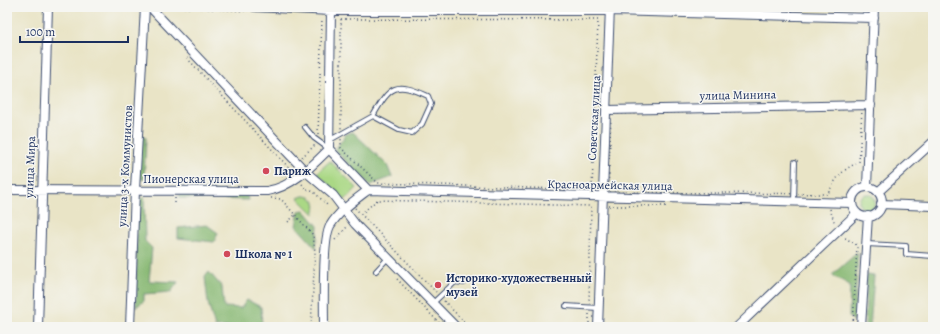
<svg xmlns="http://www.w3.org/2000/svg" width="940" height="334" viewBox="0 0 940 334" font-family="Alegreya,serif">
  <rect width="100%" height="100%" fill="#f6f6f2"/>
  <filter id="ink" filterUnits="userSpaceOnUse"><feTurbulence type="fractalNoise" baseFrequency=".025" numOctaves="2"/><feDisplacementMap in="SourceGraphic" scale="8" xChannelSelector="R" yChannelSelector="G"/><feConvolveMatrix kernelMatrix="1 2 1 2 8 2 1 2 1" color-interpolation-filters="sRGB"/></filter>
  <filter id="wash" filterUnits="userSpaceOnUse"><feTurbulence type="fractalNoise" baseFrequency=".012" numOctaves="4" result="noise"/><feDisplacementMap in="SourceGraphic" scale="16" xChannelSelector="R" yChannelSelector="G"/><feGaussianBlur stdDeviation="0.9" result="paint"/><feColorMatrix in="noise" values="0 0 0 0 0 0 0 0 0 0 0 0 0 0 0 0 0 1.4 0 .05"/><feComposite in="paint" operator="in"/></filter>
  <g filter="url(#wash)">
    <rect width="100%" height="100%" fill="#e9e4c6"/>
    <path fill="#aad885" stroke="#628472" d="M 330,161 L 357,188 L 345,200 L 317,173 Z
      M859 202a8 8 0 1 1 16 0a8 8 0 1 1-16 0Z
      M 303,196 C 315,196 318,204 314,214 L 298,198 Z"/>
    <path fill="#87b872" stroke="#517468" d="M 140,132 L 146,138 L 144,180 L 137,178 Z
      M 353,132 L 387,165 L 392,177 L 370,185 L 335,150 L 346,134 Z
      M 179,187 L 247,195 L 248,200 L 180,198 Z
      M 144,197 L 145,241 L 152,248 L 149,281 L 178,282 L 171,292 L 144,294 L 144,301 L 136,307 L 137,201 Z
      M 304,210 L 318,226 L 316,248 L 296,226 L 299,211 Z
      M 207,225 L 218,233 L 214,242 L 178,238 L 178,228 Z
      M 858,252 L 854,321 L 849,317 L 850,285 L 832,275 Z
      M 209,272 L 222,287 L 224,307 L 241,308 L 247,300 L 261,307 L 262,327 L 215,327 L 208,303 L 205,277 Z
      M 867,275 L 874,276 L 870,327 L 865,327 Z"/>
  </g>
  <g filter="url(#ink)">
    <g fill="none" stroke-linecap="round" stroke-linejoin="round">
      <defs>
        <path id="lane" d="M 305,127 L 314,138 L 329,149
          M 330,140 L 373,116 L 399,130 L 412,133 L 422,124 L 431,104 L 428,96 C 395,81 390,86 373,116
          M 794,201 L 795,162
          M 866,244 L 906,246 L 906,254 L 933,256
          M 376,271 L 388,258
          M 433,303 L 455,282 L 464,283
          M 566,306 L 598,308"/>
        <path id="street" d="M 150,7 L 306,172 L 333,195 L 355,224 L 456,327
          M 254,7 L 331,11 L 610,11 L 874,18
          M 607,110 L 871,105
          M 329,149 L 331,11
          M 329,149 L 368,190
          M 867,187 L 874,7
          M852 202a15 15 0 1 1 30 0a15 15 0 1 1-30 0Z
          M 7,190 L 267,191 C 292,187 312,166 329,149
          M 368,190 L 852,203
          M 878,192 L 933,142
          M 881,204 L 933,206
          M 38,327 L 48,7
          M 130,327 L 135,190 L 145,7
          M 324,327 C 324,306 322,241 330,226 C 339,211 355,200 368,190
          M 598,327 L 610,7
          M 737,327 L 857,213
          M 861,327 L 868,216"/>
      </defs>
      <use href="#lane" stroke="#3a4a6e" stroke-width="6"/>
      <use href="#street" stroke="#3a4a6e" stroke-width="10"/>
      <path stroke="#3a4a6e" stroke-width="1.5" stroke-dasharray="1 3" stroke-linecap="butt" d="M 176,7 L 248,11
        M 341,19 L 598,20 L 592,190 L 378,183 L 341,148 Z
        M 187,58 L 291,170 L 282,177
        M 862,109 L 859,162 C 842,170 836,177 828,194 L 608,192 L 611,114 Z
        M 318,134 L 322,18
        M 302,157 L 315,145
        M 302,184 L 306,189 L 314,192 L 328,206
        M 271,198 L 281,199 L 313,235 L 315,252 L 311,327
        M 175,203 L 175,198
        M 609,206 L 667,206
        M 355,208 L 436,292
        M 830,209 L 835,224
        M 361,214 L 377,200 L 591,206 L 589,303
        M 288,222 L 295,215
        M 845,238 L 857,245 L 853,327
        M 335,240 L 347,227
        M 397,279 L 443,327
        M 444,301 L 469,327
        M 589,327 L 589,313"/>
      <use href="#lane" stroke="#fff" stroke-width="4"/>
      <use href="#street" stroke="#fff" stroke-width="8"/>
    </g>
  </g>
  <g fill="#d1495b" stroke="#f6f6f2" stroke-width="1.5">
    <circle cx="266" cy="171" r="4"/>
    <circle cx="227" cy="254" r="4"/>
    <circle cx="438" cy="285" r="4"/>
  </g>
  <g text-anchor="middle" stroke-width="3" stroke-linejoin="round" paint-order="stroke">
    <g font-size="12" fill="#1b2f5e" stroke="#f6f6f2">
      <text transform="translate(738 95) rotate(-1)" y="4">улица Минина</text>
      <text transform="translate(594 118) rotate(-87)" y="4">Советская улица</text>
      <text transform="translate(125 166) rotate(-87)" y="4">улица 3-х Коммунистов</text>
      <text transform="translate(30 167) rotate(-88)" y="4">улица Мира</text>
      <text x="191" y="183">Пионерская улица</text>
      <text transform="translate(610 185) rotate(1)" y="4">Красноармейская улица</text>
    </g>
    <g font-size="12" font-weight="bold" fill="#1b2f5e" stroke="#f6f6f2" text-anchor="start">
      <text x="274" y="175">Париж</text>
      <text x="235" y="258">Школа № 1</text>
      <text x="446" y="282">Историко-художественный<tspan x="446" dy="14">музей</tspan></text>
    </g>
  </g>
  <rect width="940" height="334" fill="none" stroke="#f6f6f2" stroke-width="24"/>
  <path d="M20 36v6h108v-6" fill="none" stroke="#1b2f5e" stroke-width="2"/>
  <text x="26" y="36" font-size="12" fill="#1b2f5e" stroke="#f6f6f2" stroke-width="3" paint-order="stroke">100 m</text>
</svg>
